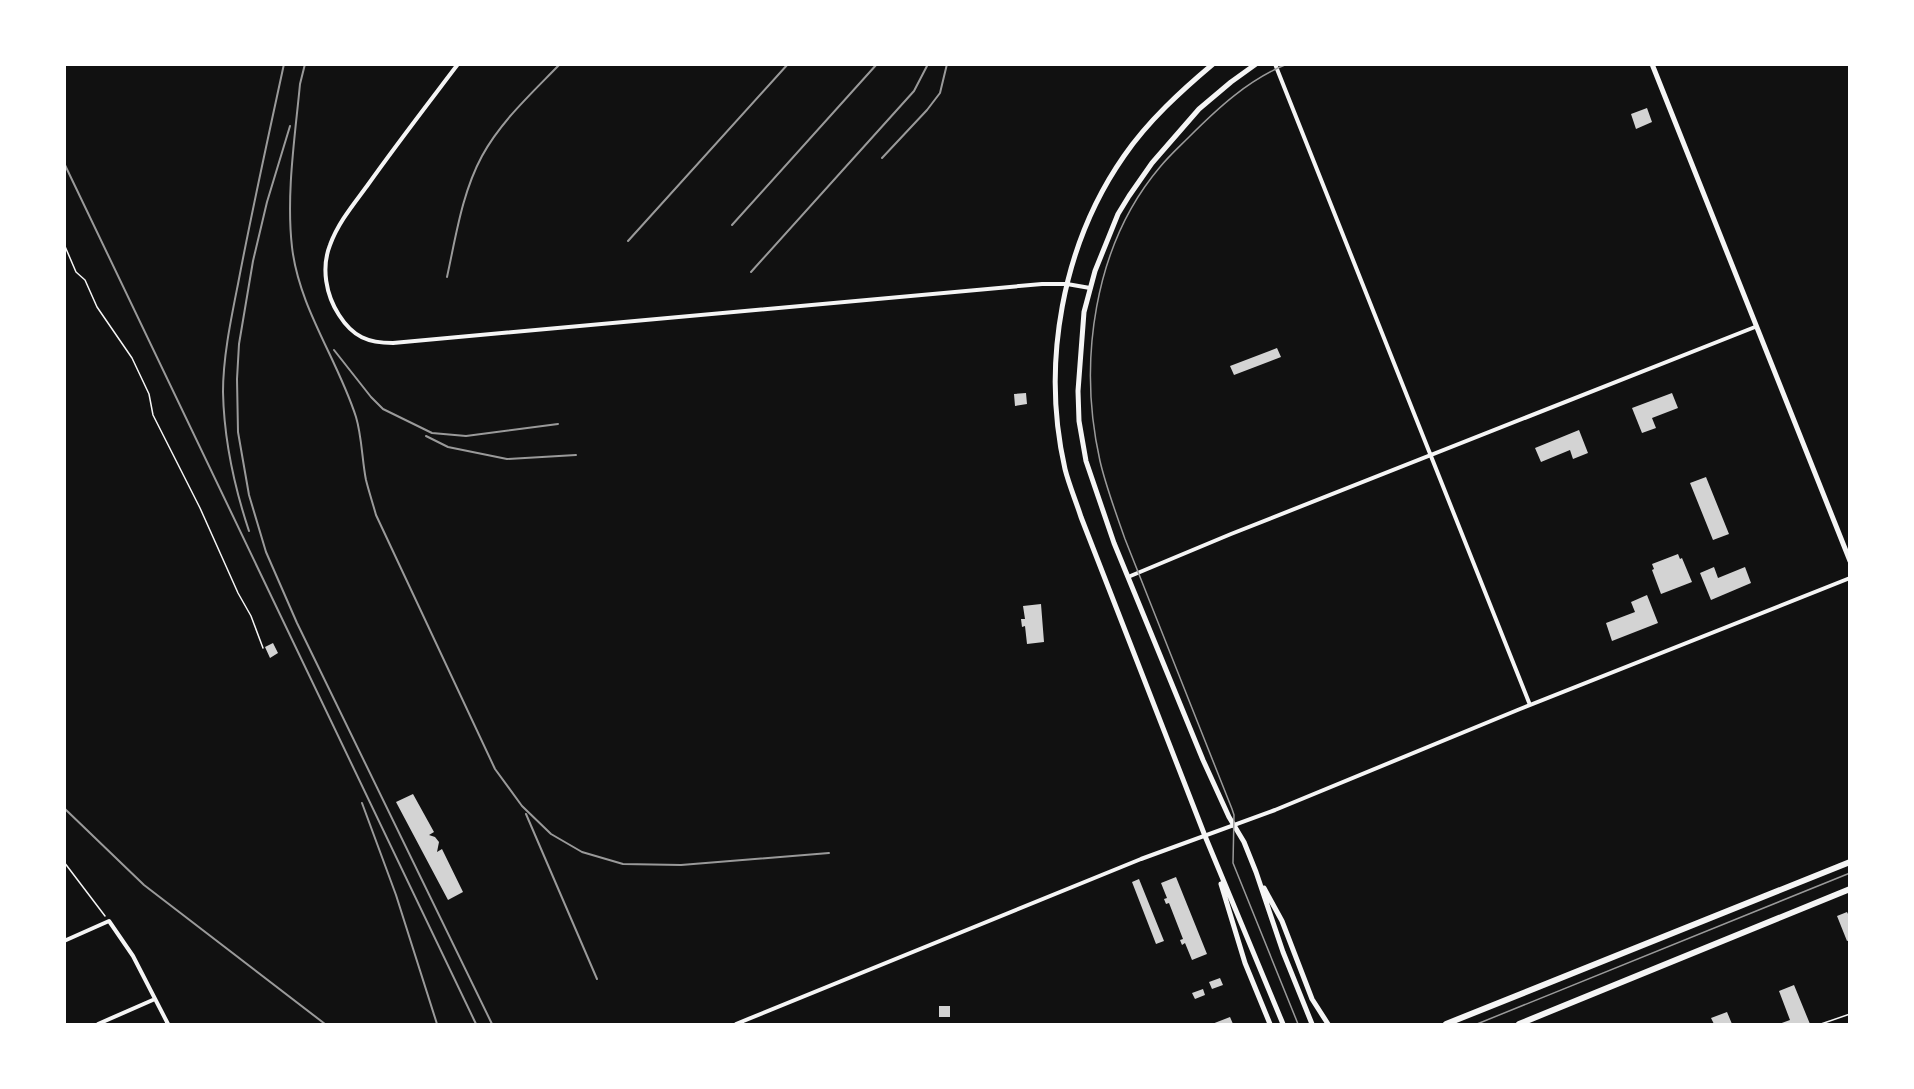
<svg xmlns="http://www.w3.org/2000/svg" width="1914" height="1089" viewBox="0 0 1914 1089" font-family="Lora,serif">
  <rect width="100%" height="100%" fill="#111"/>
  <path fill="#d3d3d3" d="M 1647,108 L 1652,122 L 1636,129 L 1631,114 Z
    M 1277,348 L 1281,357 L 1234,375 L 1230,366 Z
    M 1026,393 L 1027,404 L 1015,406 L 1014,394 Z
    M 1672,393 L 1678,408 L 1652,418 L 1656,428 L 1642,433 L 1632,408 Z
    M 1579,430 L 1588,453 L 1573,459 L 1570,450 L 1541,462 L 1535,448 Z
    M 1706,477 L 1729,534 L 1713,540 L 1690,483 Z
    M 1678,554 L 1680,559 L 1682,558 L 1692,582 L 1661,594 L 1652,570 L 1654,569 L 1652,564 Z
    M 1714,567 L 1718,578 L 1745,567 L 1751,583 L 1711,600 L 1700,573 Z
    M 1647,595 L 1658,623 L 1612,641 L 1606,623 L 1635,612 L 1631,602 Z
    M 1041,604 L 1044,642 L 1027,644 L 1025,626 L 1022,627 L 1021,619 L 1025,619 L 1023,606 Z
    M 273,643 L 278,653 L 270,658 L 265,647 Z
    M 413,794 L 434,832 L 429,835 L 435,837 L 439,842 L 437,852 L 442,849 L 463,892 L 448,900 L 396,802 Z
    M 1176,877 L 1207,954 L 1192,960 L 1185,943 L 1182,945 L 1180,940 L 1183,939 L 1169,903 L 1166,904 L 1164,899 L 1167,898 L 1161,883 Z
    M 1139,879 L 1164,941 L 1156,944 L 1132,882 Z
    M 1847,912 L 1850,918 L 1850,940 L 1847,941 L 1837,916 Z
    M 1220,978 L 1223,985 L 1212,989 L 1209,982 Z
    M 1794,985 L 1810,1024 L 1779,1024 L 1790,1020 L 1779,991 Z
    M 1203,989 L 1205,995 L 1195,999 L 1192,993 Z
    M 939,1006 L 950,1006 L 950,1017 L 939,1017 Z
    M 1727,1012 L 1732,1024 L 1714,1024 L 1711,1018 Z
    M 1230,1017 L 1233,1024 L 1212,1024 Z"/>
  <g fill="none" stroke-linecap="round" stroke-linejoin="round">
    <path stroke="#f5f5f5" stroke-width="1.5" d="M 64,244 L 76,272 L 85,280 L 97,307 L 132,358 L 149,394 L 153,415 L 200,508 L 238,593 L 251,616 L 263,648
      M 64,862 L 105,916
      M 1821,1024 L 1850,1014"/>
    <path stroke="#f5f5f5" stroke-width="4" d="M 458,64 C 427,105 396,145 367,186 C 353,205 338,223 330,245 C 321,268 326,295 339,315 C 353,337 368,343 393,343 L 1042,284 L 1067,284 L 1090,288
      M 1275,64 L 1530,705
      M 1128,577 L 1231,534 L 1755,327
      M 64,941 L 109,921 L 133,956 L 168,1024
      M 98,1024 L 155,999
      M 736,1024 L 1141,859 L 1275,810 L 1520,709 L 1850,578"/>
    <path stroke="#f5f5f5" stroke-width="5" d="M 1652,64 L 1850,561"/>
    <path stroke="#f5f5f5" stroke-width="5" d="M 1213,64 C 1181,91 1148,121 1124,156 C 1062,245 1041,364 1065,469 C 1069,485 1076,501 1081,517 L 1205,836 L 1283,1024
      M 1256,64 L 1231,82 L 1199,109 L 1152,163 L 1129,196 L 1118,214 L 1095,271 L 1084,312 L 1078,391 L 1079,421 L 1086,461 L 1114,543 L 1203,760 L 1229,817 L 1244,842 L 1256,872 L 1283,952 L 1312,1024
      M 1221,884 L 1245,963 L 1270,1024
      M 1264,888 L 1282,921 L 1312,999 L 1328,1024"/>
    <path stroke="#f5f5f5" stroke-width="6" d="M 1446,1024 L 1850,862
      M 1519,1024 L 1850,889"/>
    <path stroke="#9a9a9a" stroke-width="1.5" d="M 1287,64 C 1248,80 1218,108 1189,137 C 1179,147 1169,156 1160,167 C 1093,246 1078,363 1100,461 C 1106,487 1116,513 1125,539 L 1232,809 L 1234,815 L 1233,863 L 1298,1024
      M 1477,1024 L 1850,873"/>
    <path stroke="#9a9a9a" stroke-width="2" d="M 305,64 L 300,84 C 295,137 286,194 292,247 C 299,308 338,360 356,417 C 362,437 362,460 366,480 C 369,492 373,504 376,515 L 495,769 L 522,806 L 551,834 L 582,852 L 623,864 L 681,865 L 829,853
      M 290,126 L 267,202 L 253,261 L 239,344 L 237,379 L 238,432 L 249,495 L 266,552 L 297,623 L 492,1024
      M 882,158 L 927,110 L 940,93 L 947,64
      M 64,163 L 476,1024
      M 732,225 L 877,64
      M 628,241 L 788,64
      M 751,272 L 914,91 L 928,64
      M 447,277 C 456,236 462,193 482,156 C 501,121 532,93 560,64
      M 334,350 L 371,397 L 383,409 L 432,433 L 466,436 L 558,424
      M 426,436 L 448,447 L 507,459 L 576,455
      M 249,531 C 234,486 224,440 223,392 C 223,357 231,319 238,284 C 252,210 268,138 284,64
      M 362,803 L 396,895 L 437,1024
      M 64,808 L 144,885 L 325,1024
      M 526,814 L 597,979"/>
  </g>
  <rect width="1914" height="1089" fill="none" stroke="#ffffff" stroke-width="132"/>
</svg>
